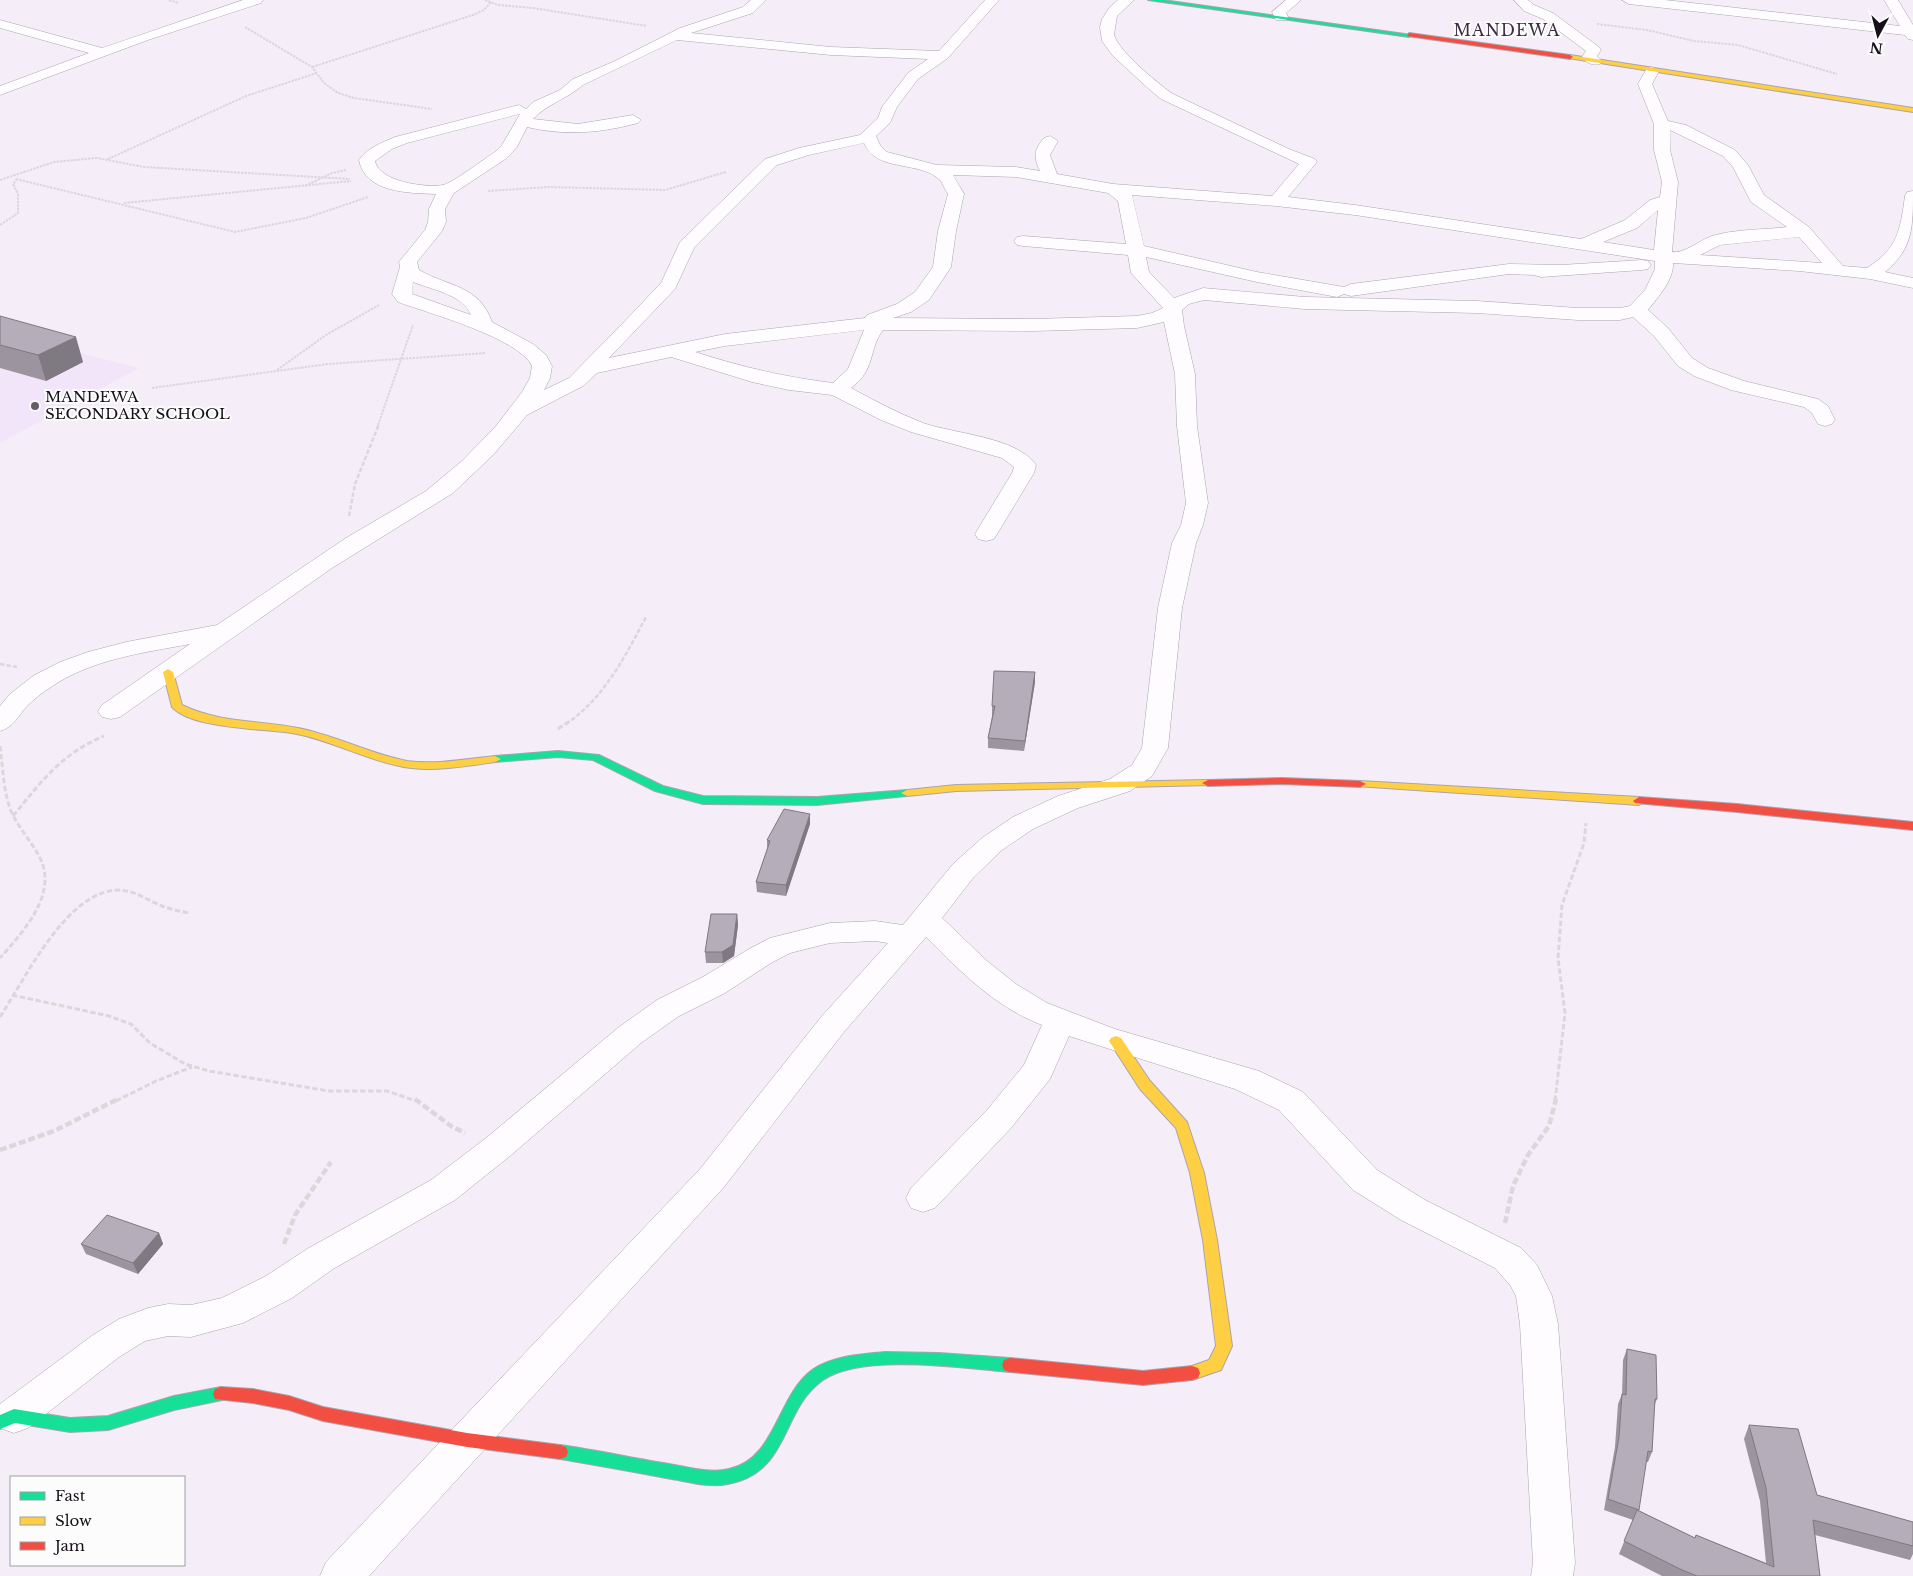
<svg xmlns="http://www.w3.org/2000/svg" width="1913" height="1576" viewBox="0 0 1913 1576" font-family="'Libre Baskerville',serif">
  <rect width="100%" height="100%" fill="#f5eef8"/>
  <path fill="#f2e5f9" d="M 0,333 L 139,368 L 0,443 Z"/>
  <g fill="none" stroke-linecap="round" stroke-linejoin="round">
    <defs>
      <path id="street" d="M 243,0 L 263,0 L 261,3 L 148,40 L 0,95 L 0,86 L 89,53 L 0,28 L 0,20 L 102,48 Z
        M 751,0 L 766,0 L 753,13 L 691,33 L 831,47 L 939,51 L 985,0 L 999,0 L 948,58 L 918,79 L 897,107 L 890,123 L 876,136 L 880,145 L 887,152 L 937,165 L 1016,167 L 1040,171 C 1033,156 1034,150 1044,138 L 1050,136 L 1058,141 L 1050,155 L 1057,174 L 1113,184 L 1272,196 L 1299,164 L 1161,99 L 1149,89 L 1113,56 L 1102,41 L 1100,27 L 1102,19 L 1110,7 L 1118,0 L 1134,0 L 1117,16 L 1114,35 C 1121,54 1155,80 1171,93 L 1289,149 L 1315,159 L 1317,162 L 1288,197 L 1355,205 L 1581,239 L 1625,220 L 1650,200 L 1660,197 L 1662,182 L 1654,150 L 1654,124 L 1638,84 L 1647,68 L 1652,67 L 1659,71 L 1652,84 L 1668,121 L 1686,125 L 1735,150 L 1748,165 L 1764,195 L 1809,227 L 1843,266 L 1867,268 C 1898,248 1900,231 1905,196 L 1907,192 L 1913,191 C 1913,227 1913,249 1885,272 L 1913,278 L 1913,288 L 1870,279 L 1799,271 L 1673,263 C 1674,280 1658,297 1648,310 L 1668,328 L 1692,358 L 1708,368 L 1744,381 L 1818,399 L 1828,406 L 1835,420 L 1832,424 L 1825,426 L 1818,424 L 1812,413 L 1804,407 L 1731,390 L 1694,376 L 1678,366 L 1654,336 L 1633,317 L 1620,320 L 1578,320 L 1477,313 L 1305,309 L 1204,300 L 1189,304 L 1182,310 L 1184,326 L 1195,374 L 1197,426 L 1208,503 L 1203,525 L 1196,543 L 1182,608 L 1168,748 L 1152,776 L 1130,791 L 1078,808 L 1033,829 L 1002,850 L 973,878 L 942,918 L 987,961 L 1016,984 L 1047,1003 L 1115,1029 L 1259,1071 L 1303,1092 L 1377,1170 L 1425,1200 L 1521,1248 L 1537,1265 L 1552,1296 L 1558,1324 L 1575,1563 L 1573,1576 L 1531,1576 L 1533,1563 L 1520,1324 L 1516,1296 L 1510,1285 L 1495,1268 L 1401,1220 L 1353,1190 L 1279,1110 L 1235,1089 L 1069,1036 L 1050,1079 L 1011,1128 L 935,1208 L 923,1212 L 911,1208 L 906,1198 L 911,1188 L 987,1110 L 1024,1065 L 1042,1025 C 995,1007 961,972 926,937 L 844,1032 L 724,1187 L 369,1576 L 320,1576 L 326,1562 L 700,1169 L 822,1016 L 888,943 L 875,941 L 830,943 L 790,953 L 771,963 L 725,993 L 679,1016 L 641,1043 L 510,1156 L 455,1200 L 333,1269 L 292,1298 L 243,1323 L 191,1337 L 168,1336 L 145,1341 L 119,1357 L 28,1428 L 14,1433 L 0,1428 L 0,1404 L 93,1335 L 119,1319 L 148,1308 L 168,1304 L 191,1305 L 222,1298 L 266,1276 L 307,1249 L 431,1180 L 486,1138 L 619,1027 L 657,1000 L 703,977 L 749,949 L 770,938 L 830,923 L 875,921 L 903,925 L 953,864 L 982,838 L 1013,817 L 1058,796 L 1110,779 L 1132,765 L 1142,748 L 1158,608 L 1172,543 L 1181,525 L 1186,503 L 1177,426 L 1175,374 L 1164,322 L 1137,328 L 1033,331 L 883,330 C 868,350 876,370 851,388 C 875,401 898,413 923,423 C 955,434 1017,437 1036,465 L 1034,473 L 994,539 L 986,541 L 978,539 L 975,534 L 1012,473 L 1014,467 L 1002,458 L 911,432 L 881,420 L 832,395 L 789,390 L 752,382 L 671,357 L 597,373 L 583,386 L 527,415 L 494,454 L 453,493 L 332,568 L 120,717 L 111,719 L 102,717 L 98,711 L 102,705 L 190,644 C 143,653 92,659 51,687 C 43,692 34,699 27,706 C 18,716 14,727 0,731 L 0,706 L 10,694 L 33,676 L 60,662 L 88,652 L 126,642 L 217,625 L 346,538 L 426,491 L 462,461 L 496,426 L 522,392 L 530,378 L 532,366 C 519,338 428,313 398,302 L 392,294 L 400,267 L 399,262 L 425,230 L 428,222 L 429,209 L 436,194 C 409,193 365,193 359,160 C 367,148 383,142 395,137 L 519,105 L 526,109 L 533,102 L 560,90 L 573,79 L 615,61 L 680,28 L 743,7 ZM 677,40 L 831,55 L 928,59 L 908,73 L 882,107 L 878,118 L 860,135 L 799,148 L 765,159 L 680,242 L 661,283 L 625,321 L 569,378 L 544,390 L 550,378 L 552,366 L 546,355 L 533,344 L 492,322 C 479,285 449,287 419,270 L 417,262 L 442,231 L 446,222 L 445,209 L 454,193 L 507,158 L 517,147 L 527,127 C 565,136 601,133 638,123 L 641,120 L 633,115 L 578,124 L 533,119 C 547,104 567,99 583,85 ZM 520,114 L 502,145 L 495,152 C 485,158 453,183 443,185 C 426,188 379,182 375,161 L 392,149 L 407,143 ZM 1670,130 L 1723,156 L 1733,167 L 1751,202 L 1787,227 C 1763,230 1735,229 1712,236 C 1700,240 1684,254 1672,252 L 1678,182 L 1670,150 ZM 864,143 C 876,173 920,160 940,180 C 943,184 945,190 948,194 L 938,231 L 933,267 L 915,292 L 897,304 L 867,315 L 865,318 L 725,334 L 609,358 L 675,289 L 694,248 L 777,165 L 809,155 ZM 953,175 L 1016,177 L 1108,193 L 1118,201 L 1126,244 L 1023,236 L 1017,237 L 1014,241 L 1017,245 L 1023,246 L 1128,255 L 1131,273 L 1163,308 L 1152,313 L 1137,316 L 1033,319 L 893,318 L 911,312 L 929,300 L 951,267 L 956,231 L 964,194 ZM 1132,195 L 1276,206 L 1355,215 L 1655,261 L 1655,269 L 1645,290 L 1630,306 L 1620,308 L 1578,308 L 1477,301 L 1305,297 L 1203,288 L 1174,298 L 1149,272 L 1146,257 L 1257,282 L 1337,297 L 1344,294 L 1351,296 L 1509,274 L 1534,275 L 1541,277 L 1642,270 L 1648,269 L 1651,265 L 1648,261 L 1642,260 L 1561,265 L 1509,264 L 1351,284 L 1344,287 L 1257,272 L 1144,246 ZM 1658,210 L 1654,250 L 1603,242 L 1637,228 ZM 1799,237 L 1822,263 L 1700,255 L 1720,245 ZM 413,282 C 430,289 464,295 471,315 L 412,294 ZM 864,330 L 848,369 L 833,383 C 784,377 742,367 695,352 L 725,346 Z
        M 1286,0 L 1301,0 L 1286,13 L 1288,17 L 1286,20 L 1276,20 L 1272,12 Z
        M 1514,0 L 1528,0 L 1534,5 L 1553,13 L 1599,47 L 1601,50 L 1597,56 L 1602,61 L 1600,64 C 1593,66 1586,63 1582,57 L 1586,51 L 1543,19 L 1524,11 Z
        M 1622,0 L 1665,0 L 1900,26 L 1884,0 L 1898,0 L 1913,25 L 1913,40 L 1908,39 L 1905,35 L 1629,4 Z"/>
      <path id="fast" d="M 1148,0 L 1163,0 L 1412,35 L 1409,37 Z
        M 558,751 L 599,755 L 663,786 L 703,796 L 817,797 L 907,790 L 913,793 L 907,796 L 817,805 L 703,804 L 655,791 L 593,760 L 558,757 L 495,762 L 489,759 L 495,756 Z
        M 885,1352 L 939,1353 L 1010,1358 L 1016,1360 L 1018,1365 L 1016,1370 L 1010,1372 C 964,1368 862,1353 823,1380 C 780,1410 791,1472 728,1484 C 710,1488 690,1482 672,1479 C 634,1472 597,1465 560,1459 L 554,1457 L 552,1452 L 554,1447 L 560,1445 C 596,1450 632,1458 669,1464 C 688,1467 710,1474 729,1469 C 776,1459 777,1396 812,1370 C 832,1356 861,1354 885,1352 Z
        M 221,1387 L 227,1389 L 229,1394 L 227,1399 L 174,1410 L 108,1430 L 70,1432 L 15,1423 L 0,1429 L 0,1415 L 14,1409 L 70,1418 L 108,1416 L 174,1396 Z"/>
      <path id="slow" d="M 1570,55 L 1913,108 L 1913,112 L 1568,58 Z
        M 168,669 L 173,672 L 182,705 C 219,723 258,720 298,728 C 335,735 370,754 407,761 C 436,765 466,759 495,756 L 501,759 L 495,762 C 467,766 439,771 411,768 C 372,763 336,742 297,734 C 267,728 193,730 172,707 L 163,672 Z
        M 1208,780 L 1214,783 L 1212,785 L 956,791 L 907,796 L 901,793 L 907,790 L 956,785 Z
        M 1360,781 L 1639,797 L 1645,801 L 1639,805 L 1356,786 L 1354,784 Z
        M 1116,1036 L 1121,1038 L 1150,1081 L 1187,1122 L 1204,1173 L 1217,1240 L 1232,1346 L 1221,1370 L 1192,1380 L 1186,1378 L 1184,1373 L 1186,1368 L 1209,1360 L 1216,1346 L 1203,1240 L 1190,1173 L 1176,1128 L 1140,1089 L 1111,1044 L 1109,1041 L 1111,1038 Z"/>
      <path id="jam" d="M 1409,33 L 1570,55 L 1573,57 L 1570,59 L 1407,36 Z
        M 1282,778 L 1360,781 L 1366,784 L 1360,787 L 1282,784 L 1208,786 L 1202,783 L 1208,780 Z
        M 1639,797 L 1737,804 L 1913,822 L 1913,830 L 1737,812 L 1635,803 L 1633,801 Z
        M 1010,1358 L 1143,1371 L 1192,1366 L 1198,1368 L 1200,1373 L 1198,1378 L 1192,1380 L 1143,1385 L 1010,1372 L 1004,1370 L 1002,1365 L 1004,1360 Z
        M 221,1387 L 253,1389 L 289,1396 L 323,1407 L 467,1433 L 560,1445 L 566,1447 L 568,1452 L 566,1457 L 560,1459 L 467,1447 L 323,1421 L 289,1410 L 253,1403 L 215,1399 L 213,1394 L 215,1389 Z"/>
    </defs>
    <use href="#street" stroke="#aba4ae" stroke-width="1"/>
    <use href="#fast" stroke="#aba4ae" stroke-width="2"/>
    <use href="#slow" stroke="#aba4ae" stroke-width="2"/>
    <use href="#jam" stroke="#aba4ae" stroke-width="2"/>
    <path stroke="#dad8db" stroke-width="2" stroke-dasharray="2.5 1" stroke-linecap="butt" d="M 169,0 L 178,3
      M 485,0 L 498,5 L 533,8 L 647,26
      M 1597,24 L 1647,30 L 1694,41 L 1738,45 L 1837,74
      M 245,27 L 312,67 L 324,83 L 338,93 L 354,98 L 432,109
      M 312,67 L 473,15 L 484,10 L 491,2
      M 108,159 L 246,96 L 317,73
      M 16,179 L 235,232 L 306,218 L 368,197
      M 0,180 L 54,162 L 97,158 L 144,167 L 350,179
      M 305,186 L 332,173 L 346,170
      M 488,191 L 549,187 L 665,190 L 726,172
      M 124,203 L 351,181
      M 0,225 L 18,213 L 18,194 L 13,184 L 17,179
      M 277,370 L 326,335 L 379,305
      M 152,388 L 328,364 L 485,353
      M 378,425 L 413,325"/>
    <path stroke="#dad8db" stroke-width="2.5" stroke-dasharray="4.5 2" stroke-linecap="butt" d="M 349,516 L 355,484 L 379,424
      M 0,664 L 17,667
      M 566,724 C 604,698 625,657 646,617"/>
    <path stroke="#dad8db" stroke-width="3" stroke-dasharray="5.5 2.5" stroke-linecap="butt" d="M 558,729 L 568,722
      M 0,746 C 3,767 3,790 11,811 C 19,829 33,843 41,860 C 57,896 22,933 0,958
      M 13,816 C 42,781 61,754 104,736
      M 12,995 L 109,1016 L 131,1024 L 150,1043 L 185,1064 L 209,1071 L 329,1091 L 387,1091 L 416,1101
      M 0,1017 C 25,979 67,890 119,890 C 134,890 149,901 162,906 C 170,909 179,911 188,913
      M 116,1101 L 156,1081 L 192,1067
      M 1555,1101 L 1565,1013 L 1558,958 L 1562,905 L 1584,843 L 1586,823"/>
    <path stroke="#dad8db" stroke-width="4.5" stroke-dasharray="7 3" stroke-linecap="butt" d="M 415,1099 L 451,1126 L 465,1133
      M 0,1150 L 54,1131 L 118,1099
      M 1505,1223 L 1513,1186 L 1528,1155 L 1549,1126 L 1556,1099
      M 284,1244 L 295,1215 L 331,1162"/>
    <use href="#street" fill="#fefcfe" fill-rule="evenodd"/>
    <use href="#fast" fill="#16e098" fill-rule="evenodd"/>
    <use href="#slow" fill="#ffcf43" fill-rule="evenodd"/>
    <use href="#jam" fill="#f24e42" fill-rule="evenodd"/>
  </g>
  <path fill="#9c95a0" d="M 0,316 L 83,362 L 46,381 L 0,368 Z
    M 1035,672 L 1035,682 L 1024,751 L 988,748 L 988,738 L 992,716 L 992,706 Z
    M 810,824 L 786,896 L 757,892 L 756,882 L 767,849 L 767,840 Z
    M 737,914 L 738,925 L 734,956 L 723,963 L 706,963 L 705,952 Z
    M 159,1233 L 163,1244 L 138,1274 L 86,1254 L 81,1244 Z
    M 1627,1349 L 1657,1399 L 1654,1406 L 1652,1452 L 1648,1462 L 1646,1462 L 1638,1510 L 1695,1538 L 1696,1535 L 1766,1563 L 1760,1501 L 1744,1439 L 1749,1425 L 1817,1495 L 1913,1522 L 1913,1554 L 1910,1560 L 1815,1535 L 1820,1576 L 1662,1576 L 1619,1554 L 1633,1520 L 1604,1510 L 1615,1447 L 1618,1404 L 1622,1394 L 1623,1360 Z"/>
  <path fill="#7f7982" d="M 76,337 L 83,362 L 46,381 L 38,355 Z
    M 1035,672 L 1035,682 L 1024,751 L 1025,741 Z
    M 810,814 L 810,824 L 786,896 L 786,885 Z
    M 737,914 L 738,925 L 734,956 L 723,963 L 722,952 Z
    M 159,1233 L 163,1244 L 138,1274 L 133,1263 Z"/>
  <path fill="#b5adba" stroke="#7f7982" d="M 0,316 L 76,337 L 38,355 L 0,345 Z
    M 994,671 L 1035,672 L 1025,741 L 988,738 L 995,706 L 992,706 Z
    M 784,809 L 810,814 L 786,885 L 756,882 L 770,841 L 767,840 Z
    M 711,914 L 737,914 L 733,945 L 722,952 L 705,952 Z
    M 107,1215 L 159,1233 L 133,1263 L 81,1244 Z
    M 1627,1349 L 1656,1355 L 1657,1399 L 1655,1399 L 1652,1452 L 1648,1451 L 1639,1510 L 1608,1499 L 1619,1437 L 1622,1394 L 1626,1395 Z
    M 1749,1425 L 1798,1429 L 1817,1495 L 1913,1522 L 1913,1546 L 1813,1520 L 1820,1576 L 1697,1576 L 1682,1570 L 1624,1541 L 1637,1510 L 1695,1538 L 1696,1535 L 1774,1567 L 1766,1488 Z"/>
  <circle fill="#655e68" stroke="#fcfcfc" stroke-width="2" cx="35" cy="406" r="5"/>
  <g text-anchor="middle" stroke-width="4" stroke-linejoin="round" paint-order="stroke">
    <g font-size="15" fill="#17101a" stroke="#fcfcfc" text-anchor="start">
      <text x="45" y="402">MANDEWA<tspan x="45" dy="17">SECONDARY SCHOOL</tspan></text>
    </g>
    <g font-size="16" letter-spacing="1" fill="#3c2c43" stroke="#fcfcfc">
      <text x="1507" y="36">MANDEWA</text>
    </g>
  </g>
  <rect x="10" y="1476" width="175" height="90" fill="#fcfcfc" stroke="#a09ea2"/>
  <rect x="20" y="1492" width="25" height="8" fill="#16e098" stroke="#a09ea2"/>
  <text x="55" y="1501" font-size="15" fill="#17101a">Fast</text>
  <rect x="20" y="1517" width="25" height="8" fill="#ffcf43" stroke="#a09ea2"/>
  <text x="55" y="1526" font-size="15" fill="#17101a">Slow</text>
  <rect x="20" y="1542" width="25" height="8" fill="#f24e42" stroke="#a09ea2"/>
  <text x="55" y="1551" font-size="15" fill="#17101a">Jam</text>
  <g transform="translate(1878 35) rotate(187)" stroke="#fcfcfc" stroke-width="4" paint-order="stroke">
  <path d="M0-4L9 19L0 12L-9 19Z" fill="#17101a"/>
  <text y="-8" font-size="14" font-weight="bold" text-anchor="middle" fill="#17101a">N</text>
  </g>
</svg>
